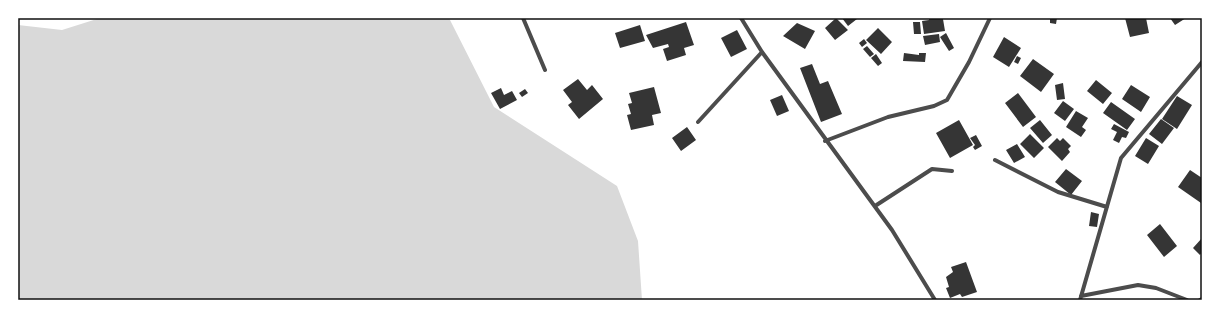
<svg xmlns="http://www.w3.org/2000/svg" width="1220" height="318" viewBox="0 0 1220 318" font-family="Helvetica,sans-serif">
  <rect width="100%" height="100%" fill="#fff"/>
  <path fill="#d9d9d9" d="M 100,18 L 449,18 L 494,107 L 617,186 L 638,241 L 642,300 L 18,300 L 18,25 L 62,30 Z"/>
  <path fill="#353535" d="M 836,18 L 848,30 L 835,40 L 825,28 Z
    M 842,18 L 856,18 L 857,19 L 848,26 Z
    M 929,18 L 943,19 L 945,31 L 924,34 L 922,21 L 929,20 Z
    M 1050,18 L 1057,18 L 1056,24 L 1050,23 Z
    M 1125,18 L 1146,18 L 1149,33 L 1130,37 Z
    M 1170,18 L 1186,18 L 1175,25 Z
    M 686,22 L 694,45 L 684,48 L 686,55 L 667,61 L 663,49 L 669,47 L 668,44 L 653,48 L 646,35 Z
    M 913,22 L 920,22 L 921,34 L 914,34 Z
    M 797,23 L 815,31 L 805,49 L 783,36 Z
    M 640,25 L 645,41 L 620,48 L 615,33 Z
    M 878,28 L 892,42 L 881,54 L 866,40 Z
    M 737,30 L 747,49 L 731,57 L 721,38 Z
    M 946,33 L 954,48 L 949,51 L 940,37 Z
    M 939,34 L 940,42 L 925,45 L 923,36 Z
    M 1004,37 L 1021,48 L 1009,67 L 993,57 Z
    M 864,39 L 867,43 L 862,47 L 859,43 Z
    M 867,46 L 874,54 L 870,57 L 863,49 Z
    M 904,53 L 919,55 L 919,53 L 926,53 L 925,62 L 903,61 Z
    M 876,54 L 882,63 L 878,66 L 871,58 Z
    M 1017,56 L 1021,58 L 1018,64 L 1014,62 Z
    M 1033,59 L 1054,74 L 1041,92 L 1020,76 Z
    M 812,64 L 820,84 L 828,81 L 842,114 L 821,122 L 800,68 Z
    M 578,79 L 587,90 L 592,85 L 603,99 L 579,119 L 568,105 L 572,102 L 563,90 Z
    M 1096,80 L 1112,93 L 1103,104 L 1087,91 Z
    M 1063,83 L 1065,99 L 1057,100 L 1055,85 Z
    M 1131,85 L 1150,97 L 1141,112 L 1122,99 Z
    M 654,87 L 661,113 L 652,115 L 654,125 L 631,130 L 627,115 L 631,114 L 628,104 L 632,103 L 629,93 Z
    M 501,88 L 504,95 L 512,91 L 517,100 L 500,109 L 491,93 Z
    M 525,89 L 528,93 L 522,97 L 519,93 Z
    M 1018,93 L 1036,117 L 1023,127 L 1005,103 Z
    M 782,95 L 789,111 L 777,116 L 770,100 Z
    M 1177,96 L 1192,105 L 1177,129 L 1162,119 Z
    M 1063,101 L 1074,109 L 1065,121 L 1054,113 Z
    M 1111,102 L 1135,119 L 1127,130 L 1103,113 Z
    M 1076,111 L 1088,118 L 1082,127 L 1086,130 L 1081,137 L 1066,127 Z
    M 1161,119 L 1174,128 L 1162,144 L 1149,134 Z
    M 959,120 L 973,145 L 950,158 L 936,133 Z
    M 1040,120 L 1052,135 L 1043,143 L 1030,128 Z
    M 1114,124 L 1129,132 L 1126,138 L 1122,137 L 1119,143 L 1113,140 L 1117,132 L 1111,129 Z
    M 687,127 L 696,140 L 681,151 L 672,138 Z
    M 1030,134 L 1044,148 L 1034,158 L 1020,144 Z
    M 976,135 L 982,146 L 975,150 L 973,147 L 975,145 L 970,138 Z
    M 1057,138 L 1060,141 L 1063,138 L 1071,146 L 1068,149 L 1070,152 L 1062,161 L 1048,147 Z
    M 1146,138 L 1159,146 L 1148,164 L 1135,156 Z
    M 1017,144 L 1025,157 L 1014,163 L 1006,150 Z
    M 1066,169 L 1082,181 L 1071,195 L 1055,182 Z
    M 1190,170 L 1202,178 L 1201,203 L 1178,187 Z
    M 1091,212 L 1099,214 L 1097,227 L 1089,226 Z
    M 1160,224 L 1177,246 L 1164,257 L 1147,235 Z
    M 1202,238 L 1202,252 L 1200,255 L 1193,248 Z
    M 966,262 L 977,292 L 962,297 L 960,294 L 950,298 L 946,288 L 949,287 L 946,277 L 953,272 L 951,267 Z"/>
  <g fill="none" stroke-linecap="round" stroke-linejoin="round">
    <path stroke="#4c4c4c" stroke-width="4" d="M 523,18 L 545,70
      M 741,18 L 762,52 L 892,230 L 935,300
      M 698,122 L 762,52
      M 825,141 L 888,117 L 934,106 L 947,100 L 969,62 L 990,18
      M 995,160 L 1058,192 L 1107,207
      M 875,206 L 932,169 L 952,171
      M 1081,296 L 1138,285 L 1156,288 L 1187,300
      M 1080,300 L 1121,158 L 1202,62
      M 1200,300 L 1202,299"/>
  </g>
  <rect width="1220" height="318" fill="none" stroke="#ffffff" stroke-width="38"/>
  <rect x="19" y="19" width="1182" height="280" fill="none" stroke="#111" stroke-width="1.5"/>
</svg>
